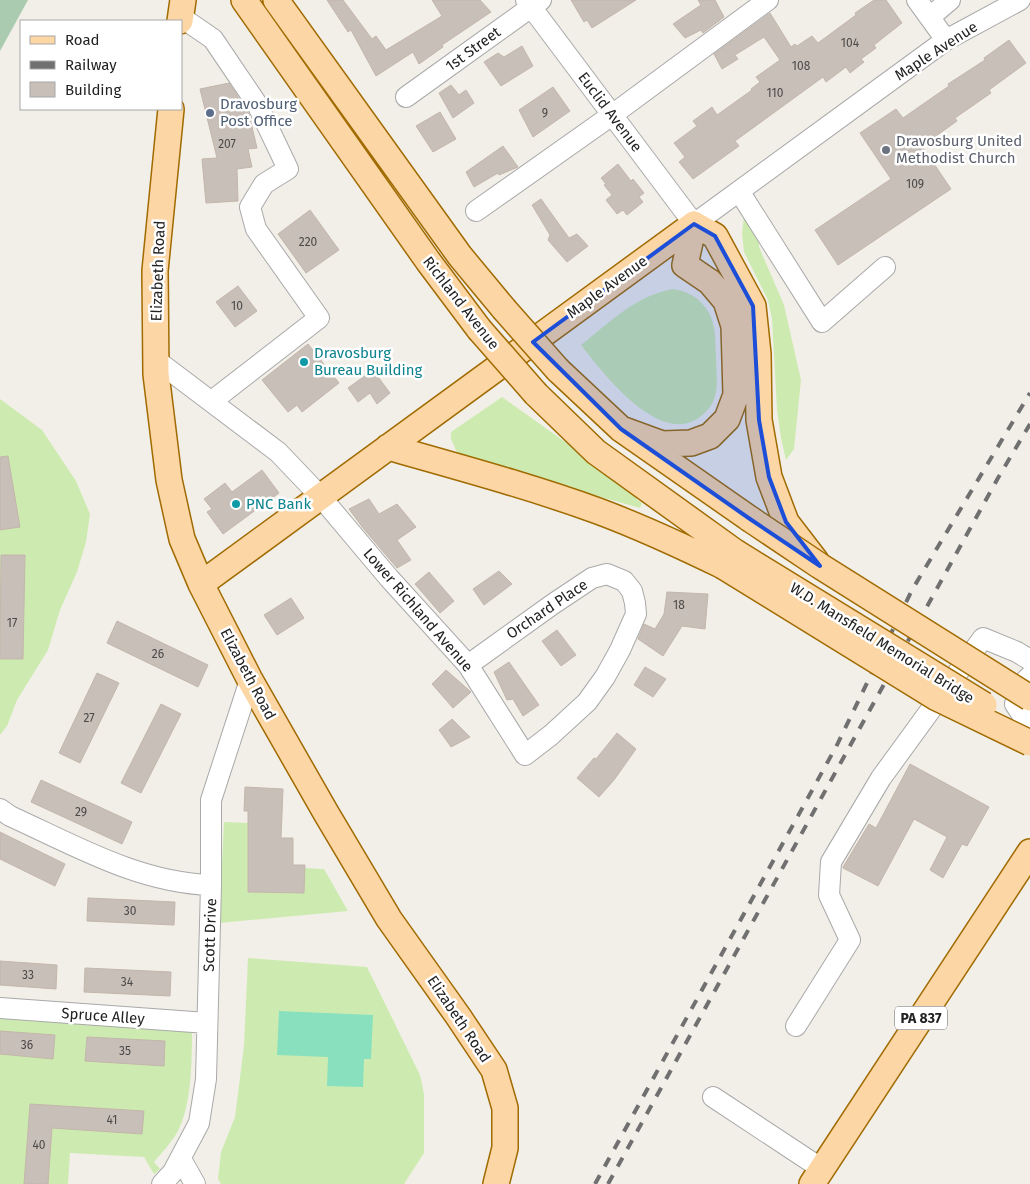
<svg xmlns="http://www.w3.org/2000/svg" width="1030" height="1184" viewBox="0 0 1030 1184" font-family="'Fira Sans',sans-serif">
  <rect width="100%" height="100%" fill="#f2efe9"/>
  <path fill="#cdebb0" d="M 744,215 L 759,239 L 759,247 L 784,305 L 801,380 L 794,449 L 786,460 L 781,438 L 777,410 L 772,319 L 768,300 L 744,252 L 742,234 Z
    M 673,289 C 686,291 697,296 705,307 C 717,322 715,341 716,358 C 717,384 721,404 697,419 C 657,444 602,372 581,345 C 610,322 635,296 673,289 Z
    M 502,397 L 638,494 L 636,499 L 642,503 L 640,508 L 459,457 L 451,439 L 451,432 Z
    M 0,399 L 42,430 L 76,481 L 90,514 L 86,542 L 77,572 L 60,610 L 48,650 L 17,700 L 7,726 L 0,735 Z
    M 224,822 L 248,823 L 248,892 L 304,893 L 304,868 L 324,869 L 348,911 L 219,923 Z
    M 248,958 L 367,967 L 420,1075 L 424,1094 L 424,1153 L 404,1184 L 221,1184 L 218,1179 L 221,1152 L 235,1117 L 244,1046 Z
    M 0,1014 L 192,1027 C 192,1055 192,1099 181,1124 C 176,1138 164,1150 154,1162 L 160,1169 L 154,1174 L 144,1157 L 70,1153 L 68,1184 L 0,1184 Z"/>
  <path fill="#aacbaf" d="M 0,0 L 28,0 L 0,51 Z"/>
  <path fill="#88e0be" d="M 279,1011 L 373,1015 L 371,1059 L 364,1059 L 363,1087 L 327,1086 L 328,1057 L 277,1055 Z"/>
  <path fill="#c7bfb8" stroke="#c4b6ab" d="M 327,0 L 343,0 L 372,39 L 376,36 L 386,50 L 442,16 L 432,0 L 480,0 L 491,12 L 442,45 L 443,47 L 419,64 L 413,52 L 376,76 L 351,30 L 348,32 Z
    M 571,0 L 636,0 L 592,28 L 587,20 L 584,22 Z
    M 698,0 L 715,0 L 724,17 L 703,33 L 701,30 L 685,38 L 673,24 L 701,5 Z
    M 874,0 L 886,0 L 902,23 L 874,45 L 876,48 L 861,59 L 864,62 L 850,73 L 846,67 L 826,82 L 823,77 L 735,141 L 739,146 L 693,179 L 679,162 L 685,157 L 674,143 L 697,126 L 693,121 L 712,107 L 717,115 L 752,90 L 751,89 L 760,82 L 756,77 L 780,60 L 764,37 L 735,55 L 738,59 L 722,69 L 714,54 L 770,13 L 791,47 L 795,44 L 797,46 L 812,36 L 818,43 L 856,15 L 855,13 Z
    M 1009,40 L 1026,63 L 989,90 L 991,93 L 955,118 L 957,121 L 922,146 L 951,189 L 838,265 L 815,230 L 891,179 L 860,133 L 896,109 L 903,118 L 949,86 L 948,84 L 985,60 L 984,58 Z
    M 522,46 L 533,66 L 501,86 L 484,62 L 498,53 L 504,57 Z
    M 229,83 L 249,114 L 257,148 L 248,149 L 252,167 L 237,169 L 238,201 L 206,203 L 202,159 L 217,158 L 200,89 Z
    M 451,85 L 459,95 L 466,90 L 474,103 L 453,118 L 439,93 Z
    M 553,87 L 570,111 L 533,137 L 519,110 Z
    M 440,112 L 456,139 L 433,152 L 416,126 Z
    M 503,146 L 518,167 L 499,175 L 498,173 L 474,187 L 466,172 Z
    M 618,164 L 631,181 L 633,179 L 644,193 L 639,197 L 643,202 L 627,215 L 623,210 L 617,214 L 606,200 L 612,195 L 604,185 L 606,184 L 601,178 Z
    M 541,199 L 569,238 L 577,234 L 588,246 L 567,262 L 548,240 L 550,235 L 532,205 Z
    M 310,210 L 339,250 L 306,273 L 278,234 Z
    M 238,286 L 257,311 L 235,327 L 216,302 Z
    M 308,344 L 339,383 L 302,412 L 297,405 L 288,412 L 262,380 Z
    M 373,370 L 390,393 L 377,404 L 370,393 L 358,402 L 348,388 Z
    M 8,456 L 20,527 L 0,530 L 0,457 Z
    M 262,470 L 279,493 L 223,534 L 207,512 L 212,509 L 204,499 L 225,483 L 232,492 Z
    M 369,499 L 379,514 L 397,504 L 416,527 L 397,540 L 411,560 L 397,568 L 363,528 L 349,509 Z
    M 1,555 L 25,555 L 23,659 L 0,659 Z
    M 499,571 L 512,584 L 484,605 L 473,589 Z
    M 429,572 L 454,601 L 440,613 L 415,584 Z
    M 667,592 L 708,594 L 705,629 L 682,626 L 663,656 L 638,639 L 644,624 L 655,629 L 664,614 Z
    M 291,598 L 304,618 L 277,635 L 264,615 Z
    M 117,621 L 208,665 L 198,687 L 107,643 Z
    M 557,630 L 576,655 L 561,666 L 542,641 Z
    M 509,662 L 539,705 L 523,716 L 513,699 L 507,700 L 494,672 Z
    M 645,667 L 666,679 L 653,697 L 634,685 Z
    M 446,670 L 471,692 L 453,708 L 432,684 Z
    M 97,673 L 119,683 L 80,763 L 59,753 Z
    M 161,704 L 181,714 L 141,793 L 121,783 Z
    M 452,719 L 470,737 L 451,747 L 439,730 Z
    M 617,733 L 636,749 L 614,780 L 599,797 L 577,778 L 594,758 L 596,759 Z
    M 910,764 L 989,807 L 967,846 L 962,844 L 943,878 L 930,870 L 947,837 L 914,819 L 878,886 L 843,868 L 843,867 L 869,824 L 876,828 Z
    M 41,780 L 132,822 L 122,844 L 31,802 Z
    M 245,787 L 283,789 L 281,838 L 293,838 L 293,865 L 305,865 L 304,893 L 248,892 L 248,811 L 244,811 Z
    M 0,832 L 65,864 L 55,886 L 0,859 Z
    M 88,898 L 175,902 L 174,925 L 87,921 Z
    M 0,961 L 57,965 L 56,989 L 0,985 Z
    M 85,968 L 171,972 L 170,996 L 84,992 Z
    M 0,1031 L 55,1035 L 53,1059 L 0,1054 Z
    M 87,1037 L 165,1041 L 164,1066 L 85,1061 Z
    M 30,1104 L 144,1111 L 142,1134 L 52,1128 L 48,1184 L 24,1184 Z"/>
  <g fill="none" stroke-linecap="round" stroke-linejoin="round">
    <defs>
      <path id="minor" d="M 526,0 L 694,224 L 946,40 L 1020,0
        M 917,0 L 946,40
        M 181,17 L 213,39 L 257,104 L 288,169 L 264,184 L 250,207 L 256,229 L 319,318 L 212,401
        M 930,17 L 950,0
        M 406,97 L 541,0
        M 739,191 L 822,322 L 885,267
        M 476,211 L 612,115 L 768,0
        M 156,360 L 278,452 L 320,496 L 389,578 L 468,665 L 525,755 L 551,735 L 587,702 L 605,677 L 620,650 L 636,614 L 635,603 L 632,591 L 624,581 L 607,574 L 592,578 L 553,604 L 468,665
        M 1030,676 L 1024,682 L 1015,704 L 1022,715 L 1030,719
        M 0,809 L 10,816 C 74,845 139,883 211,885
        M 0,1008 L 207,1023
        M 796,1026 L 850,940 L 829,895 L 831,862 L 881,778 L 983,638 L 1017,652 L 1030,660
        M 713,1097 L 822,1169
        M 181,1159 L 195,1184
        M 162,1184 L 173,1172 L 199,1123 L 206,1079 L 211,885 L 211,800 L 250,680"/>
      <path id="major" d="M 244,0 L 428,261 L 479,329
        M 276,0 L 460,256 L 504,309
        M 180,21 L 183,0
        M 171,109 L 155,271 L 156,374 L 169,480 L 182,539 L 201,584 L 250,680 L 326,813 L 389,919 L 458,1016 L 494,1070 L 505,1108 L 505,1148 L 496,1184
        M 694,224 L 715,236 L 753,306 L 758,354 L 759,420 L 769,477 L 786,522 L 816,561
        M 558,370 L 621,429 L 750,519
        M 536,394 L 596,452 L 735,552
        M 621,429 L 662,444 L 691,443 L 710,436 L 727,419 L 736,395 L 734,326 L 726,301 L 710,282 L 685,265 L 694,224
        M 388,447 C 458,467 529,486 598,511 C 641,527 682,546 723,566
        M 201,584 L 694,224
        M 812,1184 L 1030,852"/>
    </defs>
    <use href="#minor" stroke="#a9a9a9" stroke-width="22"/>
    <use href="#major" stroke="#a06b00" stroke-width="28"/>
    <use href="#minor" stroke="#fff" stroke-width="20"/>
    <use href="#major" stroke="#fcd6a4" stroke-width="25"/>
    <path stroke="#707070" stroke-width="4" stroke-dasharray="10 10" stroke-linecap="butt" d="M 595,1184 L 837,745 L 912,590 L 1030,393
      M 608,1184 L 998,478 L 1030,424"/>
    <defs>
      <path id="major-bridge" d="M 504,309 L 558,370
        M 479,329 L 536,394
        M 750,519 L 820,566 L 1030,698
        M 735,552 L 984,705
        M 723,566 L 937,698 L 1030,743"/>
    </defs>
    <use href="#major-bridge" stroke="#a06b00" stroke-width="28" stroke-linecap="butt"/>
    <use href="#major-bridge" stroke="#fcd6a4" stroke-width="25"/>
  </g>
  <path fill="#1d4ed8" fill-opacity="0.2" stroke="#1d4ed8" stroke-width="4" stroke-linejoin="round" d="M 694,224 L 715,236 L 753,306 L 759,420 L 769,477 L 786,522 L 820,566 L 750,519 L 621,429 L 533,342 Z"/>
  <circle fill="#5c6f8a" stroke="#fff" stroke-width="2" cx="210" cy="113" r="5"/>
  <circle fill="#6b7280" stroke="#fff" stroke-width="2" cx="886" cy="150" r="5"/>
  <g fill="#0f9aa8" stroke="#fff" stroke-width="2">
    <circle cx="304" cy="362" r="5"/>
    <circle cx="236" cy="504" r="5"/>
  </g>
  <g text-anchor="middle" stroke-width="5" stroke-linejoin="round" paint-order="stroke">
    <g font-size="12" fill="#4b4948">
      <text x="850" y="47">104</text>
      <text x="801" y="70">108</text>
      <text x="775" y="97">110</text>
      <text x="545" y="117">9</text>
      <text x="227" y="148">207</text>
      <text x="915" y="188">109</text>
      <text x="308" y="246">220</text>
      <text x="237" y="310">10</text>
      <text x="679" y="609">18</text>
      <text x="12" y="627">17</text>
      <text x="158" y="658">26</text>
      <text x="89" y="722">27</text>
      <text x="81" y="816">29</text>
      <text x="130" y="915">30</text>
      <text x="28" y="979">33</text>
      <text x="127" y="986">34</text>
      <text x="27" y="1049">36</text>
      <text x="125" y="1055">35</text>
      <text x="112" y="1124">41</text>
      <text x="39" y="1149">40</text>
    </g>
    <rect fill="#fff" stroke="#646464" stroke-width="1" x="895" y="1006.5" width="52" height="23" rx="4"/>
    <g font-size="14" font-weight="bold" fill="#222">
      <text x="921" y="1023">PA 837</text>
    </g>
    <g font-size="15" fill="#222" stroke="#fff">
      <text transform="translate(473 49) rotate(-36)" y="5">1st Street</text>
      <text transform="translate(936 51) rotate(-33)" y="5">Maple Avenue</text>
      <text transform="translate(610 112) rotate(53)" y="5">Euclid Avenue</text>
      <text transform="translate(158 271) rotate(-88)" y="5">Elizabeth Road</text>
      <text transform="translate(607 287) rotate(-36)" y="5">Maple Avenue</text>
      <text transform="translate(461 303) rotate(52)" y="5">Richland Avenue</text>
      <text transform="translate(547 609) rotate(-34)" y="5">Orchard Place</text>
      <text transform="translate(418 610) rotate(49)" y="5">Lower Richland Avenue</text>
      <text transform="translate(882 643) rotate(32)" y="5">W.D. Mansfield Memorial Bridge</text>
      <text transform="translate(248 674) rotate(62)" y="5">Elizabeth Road</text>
      <text transform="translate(210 935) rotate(-88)" y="5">Scott Drive</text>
      <text transform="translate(103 1016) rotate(4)" y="5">Spruce Alley</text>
      <text transform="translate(459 1019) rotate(56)" y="5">Elizabeth Road</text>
    </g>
    <g font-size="15" fill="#4e5e75" stroke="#fff" text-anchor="start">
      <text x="220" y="109">Dravosburg<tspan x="220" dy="17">Post Office</tspan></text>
    </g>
    <g font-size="15" fill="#5b616d" stroke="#fff" text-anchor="start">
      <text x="896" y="146">Dravosburg United<tspan x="896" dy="17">Methodist Church</tspan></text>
    </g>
    <g font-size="15" fill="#0d838f" stroke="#fff" text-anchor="start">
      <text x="314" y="358">Dravosburg<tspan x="314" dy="17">Bureau Building</tspan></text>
      <text x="246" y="509">PNC Bank</text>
    </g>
  </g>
  <rect x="20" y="20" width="162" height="90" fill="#ffffff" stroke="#a7a7a7"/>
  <rect x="30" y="36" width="25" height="8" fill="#fcd6a4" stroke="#a7a7a7"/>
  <text x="65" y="45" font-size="15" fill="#222222">Road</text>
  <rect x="30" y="61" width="25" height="8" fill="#707070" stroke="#a7a7a7"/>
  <text x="65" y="70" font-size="15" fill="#222222">Railway</text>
  <rect x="30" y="82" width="25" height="15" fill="#c7bfb8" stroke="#a7a7a7"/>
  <text x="65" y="95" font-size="15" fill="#222222">Building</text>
</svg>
